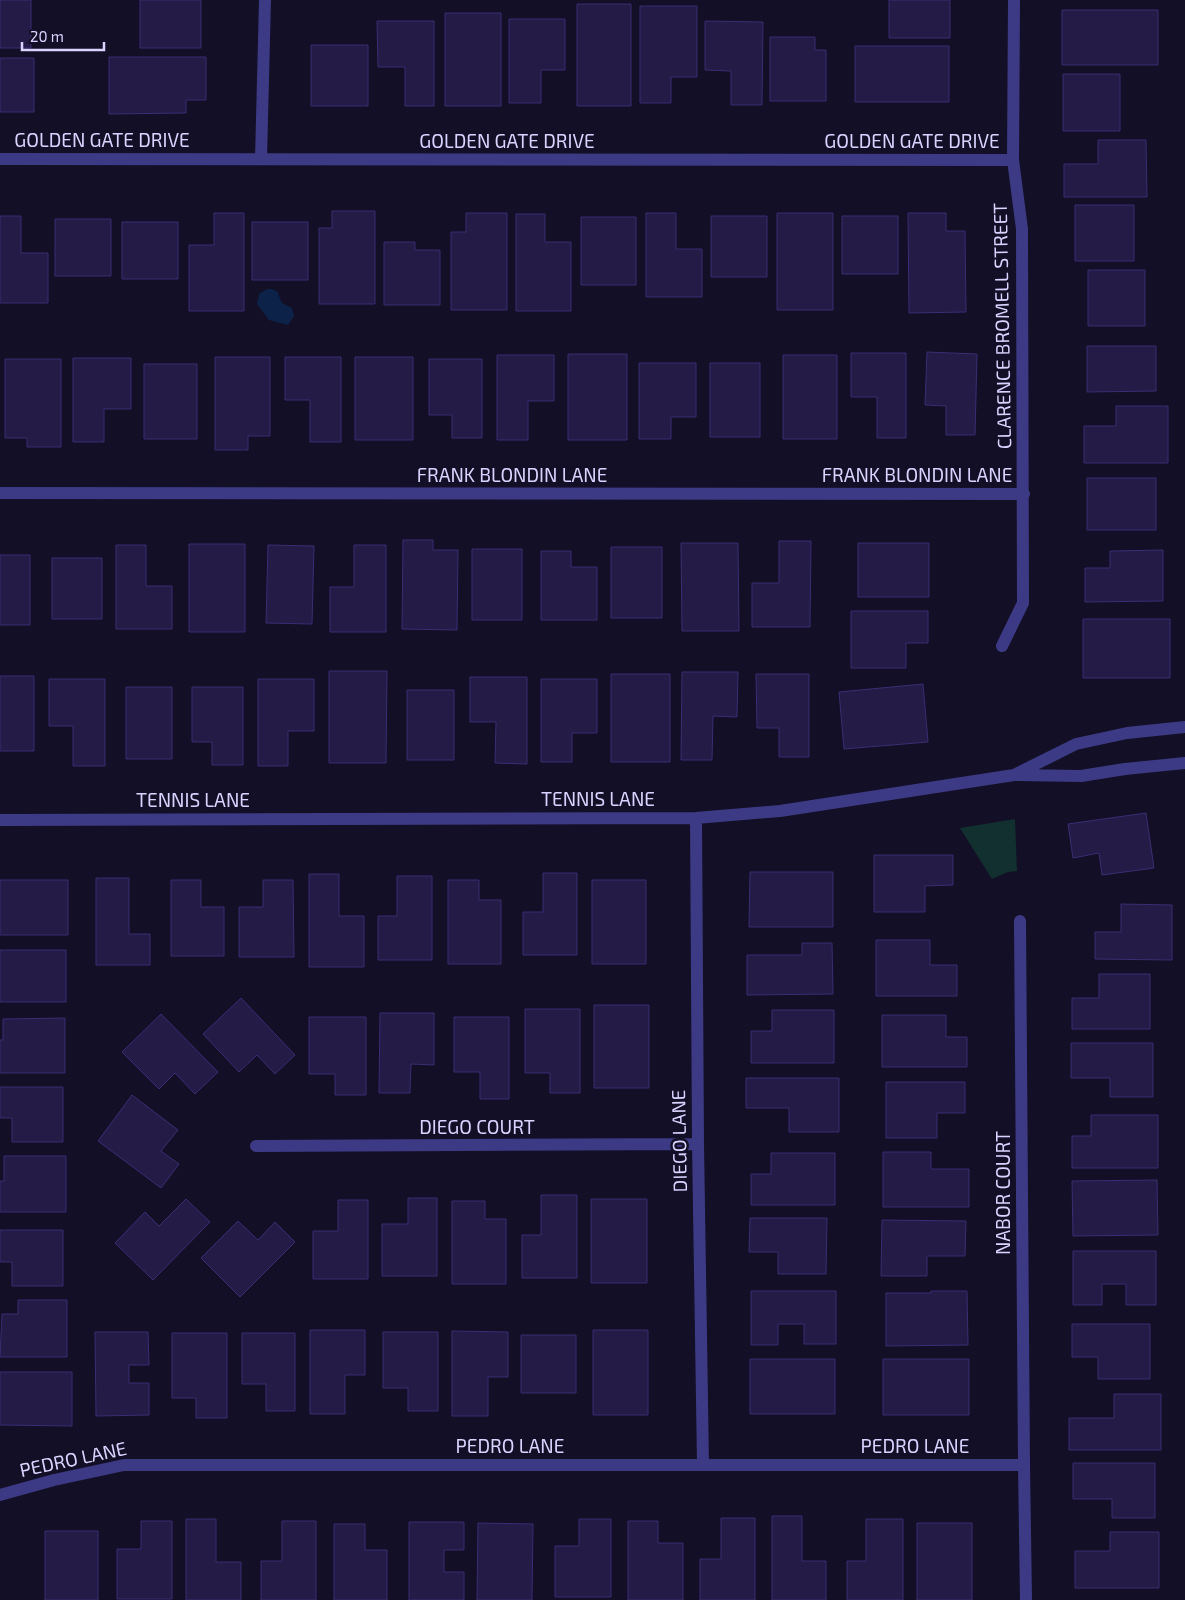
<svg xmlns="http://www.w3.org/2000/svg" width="1185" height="1600" viewBox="0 0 1185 1600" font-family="'Exo 2',sans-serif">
  <rect width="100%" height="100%" fill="#130f26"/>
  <path fill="#12302f" d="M 1015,819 L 1017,871 L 1008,872 L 992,879 L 960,828 Z"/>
  <path fill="#0c2248" d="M 267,289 C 281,289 277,294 282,303 L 292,308 L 294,316 L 288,325 L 269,320 L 257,304 L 259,294 Z"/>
  <path fill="#241b47" stroke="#3b2d73" d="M 0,0 L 31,0 L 31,48 L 0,48 Z
    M 140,0 L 201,0 L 201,48 L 140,48 Z
    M 889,0 L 950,0 L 950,38 L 889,38 Z
    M 577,4 L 631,4 L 631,106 L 577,106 Z
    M 640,6 L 697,6 L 697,77 L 671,77 L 671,103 L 640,103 Z
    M 1062,10 L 1158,10 L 1158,65 L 1062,65 Z
    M 445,13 L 501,13 L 501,106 L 445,106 Z
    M 509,19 L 565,19 L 565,70 L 541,70 L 541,103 L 509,103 Z
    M 377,21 L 434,21 L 434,106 L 405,106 L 405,67 L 378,67 Z
    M 705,21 L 763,22 L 762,105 L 731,105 L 731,71 L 705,70 Z
    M 770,37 L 815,37 L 815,50 L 826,50 L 826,101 L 770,101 Z
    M 311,45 L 368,45 L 368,106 L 311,106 Z
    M 855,46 L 949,46 L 949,102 L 855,102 Z
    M 109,57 L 206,57 L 206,100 L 186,100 L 186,113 L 109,114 Z
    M 0,58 L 34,58 L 34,112 L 0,112 Z
    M 1063,74 L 1120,74 L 1120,131 L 1063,131 Z
    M 1098,140 L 1146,140 L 1147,197 L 1064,197 L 1064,164 L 1098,164 Z
    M 1075,205 L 1134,205 L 1134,261 L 1075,261 Z
    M 332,211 L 375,211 L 375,304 L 319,304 L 319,228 L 332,228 Z
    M 214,213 L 244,213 L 244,311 L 189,311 L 189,245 L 214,245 Z
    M 466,213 L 507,213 L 507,310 L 451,310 L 451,232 L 466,232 Z
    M 646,213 L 676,213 L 676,249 L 702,249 L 702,297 L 646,297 Z
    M 777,213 L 833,213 L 833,310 L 777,310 Z
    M 908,213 L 946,213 L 946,231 L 965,231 L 966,312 L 909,313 Z
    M 516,214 L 545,214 L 545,242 L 571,242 L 571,311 L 516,311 Z
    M 0,216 L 21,216 L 21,253 L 48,253 L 48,303 L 0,303 Z
    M 711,216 L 767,216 L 767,277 L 711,277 Z
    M 842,216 L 898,216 L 898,274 L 842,274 Z
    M 581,217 L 636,217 L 636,285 L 581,285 Z
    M 55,219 L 111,219 L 111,276 L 55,276 Z
    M 122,222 L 178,222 L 178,279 L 122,279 Z
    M 252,222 L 308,222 L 308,280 L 252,280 Z
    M 384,242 L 415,242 L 415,250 L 440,250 L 440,305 L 384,305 Z
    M 1088,270 L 1145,270 L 1145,326 L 1088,326 Z
    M 1087,346 L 1156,346 L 1156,391 L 1087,392 Z
    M 927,352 L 977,354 L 975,435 L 946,435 L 946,406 L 925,405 Z
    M 851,353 L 906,353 L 906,438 L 877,438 L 877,397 L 851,397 Z
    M 568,354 L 627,354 L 627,440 L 568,440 Z
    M 497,355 L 554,355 L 554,401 L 528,401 L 528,440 L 497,440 Z
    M 783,355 L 837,355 L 837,439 L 783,439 Z
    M 215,357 L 270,357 L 270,436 L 248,436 L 248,450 L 215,450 Z
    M 285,357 L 341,357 L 341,442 L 310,442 L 310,400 L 285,400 Z
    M 355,357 L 413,357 L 413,440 L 355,440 Z
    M 73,358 L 131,358 L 131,409 L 104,409 L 104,442 L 73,442 Z
    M 5,359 L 61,359 L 61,447 L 27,447 L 27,438 L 5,438 Z
    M 429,359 L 482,359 L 482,438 L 452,438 L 452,415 L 429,415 Z
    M 639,363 L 696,363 L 696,417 L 671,417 L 671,439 L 639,439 Z
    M 710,363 L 760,363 L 760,437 L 710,437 Z
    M 144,364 L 197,364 L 197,439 L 144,439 Z
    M 1116,406 L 1168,406 L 1168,463 L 1084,463 L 1084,426 L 1116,426 Z
    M 1087,478 L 1156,478 L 1156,530 L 1087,530 Z
    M 403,540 L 433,540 L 433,550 L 458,550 L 457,630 L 402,629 Z
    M 779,541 L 811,541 L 810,627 L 752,627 L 752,583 L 779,583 Z
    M 681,543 L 738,543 L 739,631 L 682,631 Z
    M 858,543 L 929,543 L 929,597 L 858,597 Z
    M 189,544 L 245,544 L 245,632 L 189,632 Z
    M 116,545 L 146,545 L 146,586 L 172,586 L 172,629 L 116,629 Z
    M 268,545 L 314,546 L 312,624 L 266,623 Z
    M 354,545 L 386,545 L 386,632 L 330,632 L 330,587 L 354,587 Z
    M 611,547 L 662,547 L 662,618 L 611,618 Z
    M 472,549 L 522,549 L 522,620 L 472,620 Z
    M 1163,550 L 1163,601 L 1085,602 L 1085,568 L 1110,568 L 1110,551 Z
    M 541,551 L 571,551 L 571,567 L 597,567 L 597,620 L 541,620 Z
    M 0,555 L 30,555 L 30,625 L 0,625 Z
    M 52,558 L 102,558 L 102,619 L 52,619 Z
    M 851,611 L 928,611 L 928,643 L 906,643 L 906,668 L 851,668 Z
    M 1083,619 L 1170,619 L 1170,678 L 1083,678 Z
    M 329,671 L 387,671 L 386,763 L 329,763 Z
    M 682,672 L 738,672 L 737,717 L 713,716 L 712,760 L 681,760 Z
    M 611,674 L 670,674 L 670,762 L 611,762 Z
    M 756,674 L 809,674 L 809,757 L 779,757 L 779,728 L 757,728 Z
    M 0,676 L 34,676 L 34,751 L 0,751 Z
    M 470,677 L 527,677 L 527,764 L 495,763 L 496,722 L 470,722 Z
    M 49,679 L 105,679 L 105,766 L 73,766 L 73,726 L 49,726 Z
    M 258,679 L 314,679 L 314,731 L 288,731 L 288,766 L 258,766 Z
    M 541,679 L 597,679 L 597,733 L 572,733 L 572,762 L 541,762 Z
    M 923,684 L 928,742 L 844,749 L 839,692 Z
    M 126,687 L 172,687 L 172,759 L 126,759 Z
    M 192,687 L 243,687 L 243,765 L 212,765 L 212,742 L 192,742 Z
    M 407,690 L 454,690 L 454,760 L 407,760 Z
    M 1146,813 L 1154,868 L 1102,875 L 1099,853 L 1073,858 L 1068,824 Z
    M 874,855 L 953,855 L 953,885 L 925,886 L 925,912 L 874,912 Z
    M 750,872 L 833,872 L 833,927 L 749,927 Z
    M 543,873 L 577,873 L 577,955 L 523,955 L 523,912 L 543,912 Z
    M 309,874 L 339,874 L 339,916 L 364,916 L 364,967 L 309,967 Z
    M 397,876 L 432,876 L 432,960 L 378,960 L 378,916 L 397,916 Z
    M 96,878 L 129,878 L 129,934 L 150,934 L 150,965 L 96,965 Z
    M 0,880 L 68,880 L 68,935 L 0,935 Z
    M 171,880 L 201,880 L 201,907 L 224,907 L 224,956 L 171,956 Z
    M 263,880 L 293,880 L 294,957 L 239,957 L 239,907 L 263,907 Z
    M 448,880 L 479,880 L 479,900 L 501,900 L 501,964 L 448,964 Z
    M 592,880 L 646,880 L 646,964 L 592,964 Z
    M 1121,904 L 1172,905 L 1172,960 L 1095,959 L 1095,932 L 1121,932 Z
    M 876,940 L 930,940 L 930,965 L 957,965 L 957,996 L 876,996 Z
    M 802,943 L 832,943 L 833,994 L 747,995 L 747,955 L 802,955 Z
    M 0,950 L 66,950 L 66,1002 L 0,1002 Z
    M 1099,974 L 1150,974 L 1150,1029 L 1072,1029 L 1072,998 L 1099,998 Z
    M 241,998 L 295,1055 L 275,1074 L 257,1055 L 239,1072 L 203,1034 Z
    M 594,1005 L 649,1005 L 649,1088 L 594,1088 Z
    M 525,1009 L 580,1009 L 580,1093 L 550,1093 L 550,1073 L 525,1073 Z
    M 772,1010 L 834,1010 L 834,1063 L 751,1063 L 751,1031 L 772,1031 Z
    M 380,1013 L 434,1013 L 434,1065 L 411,1064 L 410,1093 L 379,1093 Z
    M 161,1014 L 218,1072 L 195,1094 L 175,1073 L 159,1089 L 122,1052 Z
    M 882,1015 L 946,1015 L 946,1037 L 967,1037 L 967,1067 L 882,1067 Z
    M 309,1017 L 366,1017 L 366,1095 L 335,1095 L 335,1074 L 309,1074 Z
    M 454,1017 L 509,1017 L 509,1099 L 480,1099 L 480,1072 L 454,1072 Z
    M 65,1018 L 65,1073 L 0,1073 L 0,1040 L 3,1040 L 3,1019 Z
    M 1071,1043 L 1153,1043 L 1153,1097 L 1110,1097 L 1110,1078 L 1071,1078 Z
    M 746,1078 L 839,1078 L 839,1132 L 789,1132 L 789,1108 L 746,1108 Z
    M 886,1082 L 965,1082 L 965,1113 L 937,1113 L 937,1138 L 886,1138 Z
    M 0,1087 L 63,1087 L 63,1142 L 12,1142 L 12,1118 L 0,1118 Z
    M 132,1095 L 178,1130 L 161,1151 L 179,1164 L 161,1188 L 98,1141 Z
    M 1091,1115 L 1158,1115 L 1158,1168 L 1072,1168 L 1072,1136 L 1091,1136 Z
    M 883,1152 L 931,1152 L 931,1169 L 969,1169 L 969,1207 L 883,1207 Z
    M 771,1153 L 835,1153 L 835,1205 L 751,1205 L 751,1174 L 771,1174 Z
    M 4,1156 L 66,1156 L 66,1212 L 0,1212 L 0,1181 L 4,1181 Z
    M 1157,1180 L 1158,1235 L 1073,1236 L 1072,1181 Z
    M 541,1195 L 577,1195 L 577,1278 L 522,1278 L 522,1235 L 541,1235 Z
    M 408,1198 L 437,1198 L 437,1276 L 382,1276 L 382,1224 L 408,1224 Z
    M 186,1199 L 210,1222 L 153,1280 L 115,1243 L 145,1212 L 159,1226 Z
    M 591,1199 L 647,1199 L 647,1283 L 591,1283 Z
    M 338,1200 L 368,1200 L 368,1279 L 313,1279 L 313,1231 L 338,1231 Z
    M 452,1201 L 485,1201 L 485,1219 L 506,1219 L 506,1284 L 452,1284 Z
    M 750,1218 L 827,1218 L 826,1274 L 778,1274 L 778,1252 L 749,1252 Z
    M 882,1220 L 966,1221 L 965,1256 L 927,1256 L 927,1276 L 881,1276 Z
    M 238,1221 L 258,1240 L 275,1222 L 295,1242 L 240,1297 L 201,1258 Z
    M 0,1230 L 63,1230 L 63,1286 L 12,1286 L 12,1262 L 0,1262 Z
    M 1073,1251 L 1156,1251 L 1156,1305 L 1126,1305 L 1126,1284 L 1102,1284 L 1102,1305 L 1073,1305 Z
    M 751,1291 L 836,1291 L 836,1344 L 804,1344 L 804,1324 L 778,1324 L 778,1345 L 751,1345 Z
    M 931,1291 L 967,1291 L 968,1345 L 886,1346 L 886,1293 L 931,1293 Z
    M 18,1300 L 67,1300 L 67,1357 L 0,1357 L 2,1314 L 18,1314 Z
    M 1072,1324 L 1150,1324 L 1150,1379 L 1098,1379 L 1098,1357 L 1072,1357 Z
    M 310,1330 L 365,1330 L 365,1375 L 345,1375 L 345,1414 L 310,1414 Z
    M 593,1330 L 648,1330 L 648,1415 L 593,1415 Z
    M 452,1331 L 508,1332 L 508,1377 L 488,1377 L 488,1416 L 452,1416 Z
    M 95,1332 L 148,1332 L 149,1365 L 129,1365 L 129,1383 L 149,1383 L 149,1415 L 96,1416 Z
    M 383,1332 L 438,1332 L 438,1411 L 408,1411 L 408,1388 L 383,1388 Z
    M 172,1333 L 227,1333 L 227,1418 L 196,1418 L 196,1398 L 172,1398 Z
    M 242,1333 L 295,1333 L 295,1411 L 266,1411 L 266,1384 L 242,1384 Z
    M 521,1335 L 576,1335 L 576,1393 L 521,1393 Z
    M 750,1359 L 835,1359 L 835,1414 L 750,1414 Z
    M 883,1359 L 969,1359 L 969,1415 L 883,1415 Z
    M 0,1372 L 72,1372 L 72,1426 L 0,1425 Z
    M 1114,1394 L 1161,1394 L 1161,1450 L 1069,1450 L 1069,1418 L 1114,1418 Z
    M 1073,1463 L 1155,1463 L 1155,1518 L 1112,1518 L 1112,1499 L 1073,1499 Z
    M 772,1516 L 802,1516 L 802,1561 L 826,1561 L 826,1600 L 772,1600 Z
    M 721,1518 L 755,1518 L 755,1600 L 700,1600 L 700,1559 L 721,1559 Z
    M 186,1519 L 216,1519 L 216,1562 L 241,1562 L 241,1600 L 186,1600 Z
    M 579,1519 L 611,1519 L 611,1597 L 555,1597 L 555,1546 L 579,1546 Z
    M 866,1519 L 903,1519 L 903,1600 L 847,1600 L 847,1561 L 866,1561 Z
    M 141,1521 L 172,1521 L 172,1599 L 117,1599 L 117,1549 L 141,1549 Z
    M 282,1521 L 316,1521 L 316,1600 L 261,1600 L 261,1561 L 282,1561 Z
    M 628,1521 L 658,1521 L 658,1543 L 683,1543 L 683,1600 L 628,1600 Z
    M 409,1522 L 464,1522 L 464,1550 L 444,1550 L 444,1572 L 464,1572 L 464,1600 L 409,1600 Z
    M 478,1523 L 533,1524 L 532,1600 L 477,1600 Z
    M 917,1523 L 972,1523 L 972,1600 L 917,1600 Z
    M 334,1524 L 365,1524 L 365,1550 L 387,1550 L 387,1600 L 334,1600 Z
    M 45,1531 L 98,1531 L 98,1600 L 45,1600 Z
    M 1110,1532 L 1159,1532 L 1159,1588 L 1075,1588 L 1075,1551 L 1110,1551 Z"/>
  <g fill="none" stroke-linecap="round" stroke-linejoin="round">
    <path stroke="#3d3a85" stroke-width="12" d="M 0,159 L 1013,160
      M 261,159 L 265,0
      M 0,493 L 1024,494
      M 1002,646 L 1023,603 L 1022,229 L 1013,160 L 1014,0
      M 1017,775 L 1081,776 L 1125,769 L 1185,763
      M 696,818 L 698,1144 L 703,1464
      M 0,820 L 696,818 L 780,811 L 1014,775 L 1076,744 L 1127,733 L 1185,727
      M 1020,921 L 1024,1465 L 1026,1600
      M 256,1146 L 698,1144
      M 0,1495 L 54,1480 L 124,1465 L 1024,1465"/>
  </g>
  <g text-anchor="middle" stroke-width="5" stroke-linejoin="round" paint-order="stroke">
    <g font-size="19" fill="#d9d4ff" stroke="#130f26">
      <text x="102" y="147">GOLDEN GATE DRIVE</text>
      <text x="507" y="148">GOLDEN GATE DRIVE</text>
      <text x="912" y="148">GOLDEN GATE DRIVE</text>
      <text transform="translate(1002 326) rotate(-91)" y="7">CLARENCE BROMELL STREET</text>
      <text x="512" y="482">FRANK BLONDIN LANE</text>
      <text x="917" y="482">FRANK BLONDIN LANE</text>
      <text x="598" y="806">TENNIS LANE</text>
      <text x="193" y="807">TENNIS LANE</text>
      <text x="477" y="1134">DIEGO COURT</text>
      <text transform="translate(679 1141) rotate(-91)" y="7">DIEGO LANE</text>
      <text transform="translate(1003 1193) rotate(-90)" y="7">NABOR COURT</text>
      <text x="510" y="1453">PEDRO LANE</text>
      <text x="915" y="1453">PEDRO LANE</text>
      <text transform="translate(73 1459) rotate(-12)" y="7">PEDRO LANE</text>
    </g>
  </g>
  <path d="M22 42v8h82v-8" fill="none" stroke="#d9d4ff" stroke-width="2.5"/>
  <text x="30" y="42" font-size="15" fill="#d9d4ff" stroke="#130f26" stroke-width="4" paint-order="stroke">20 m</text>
</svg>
